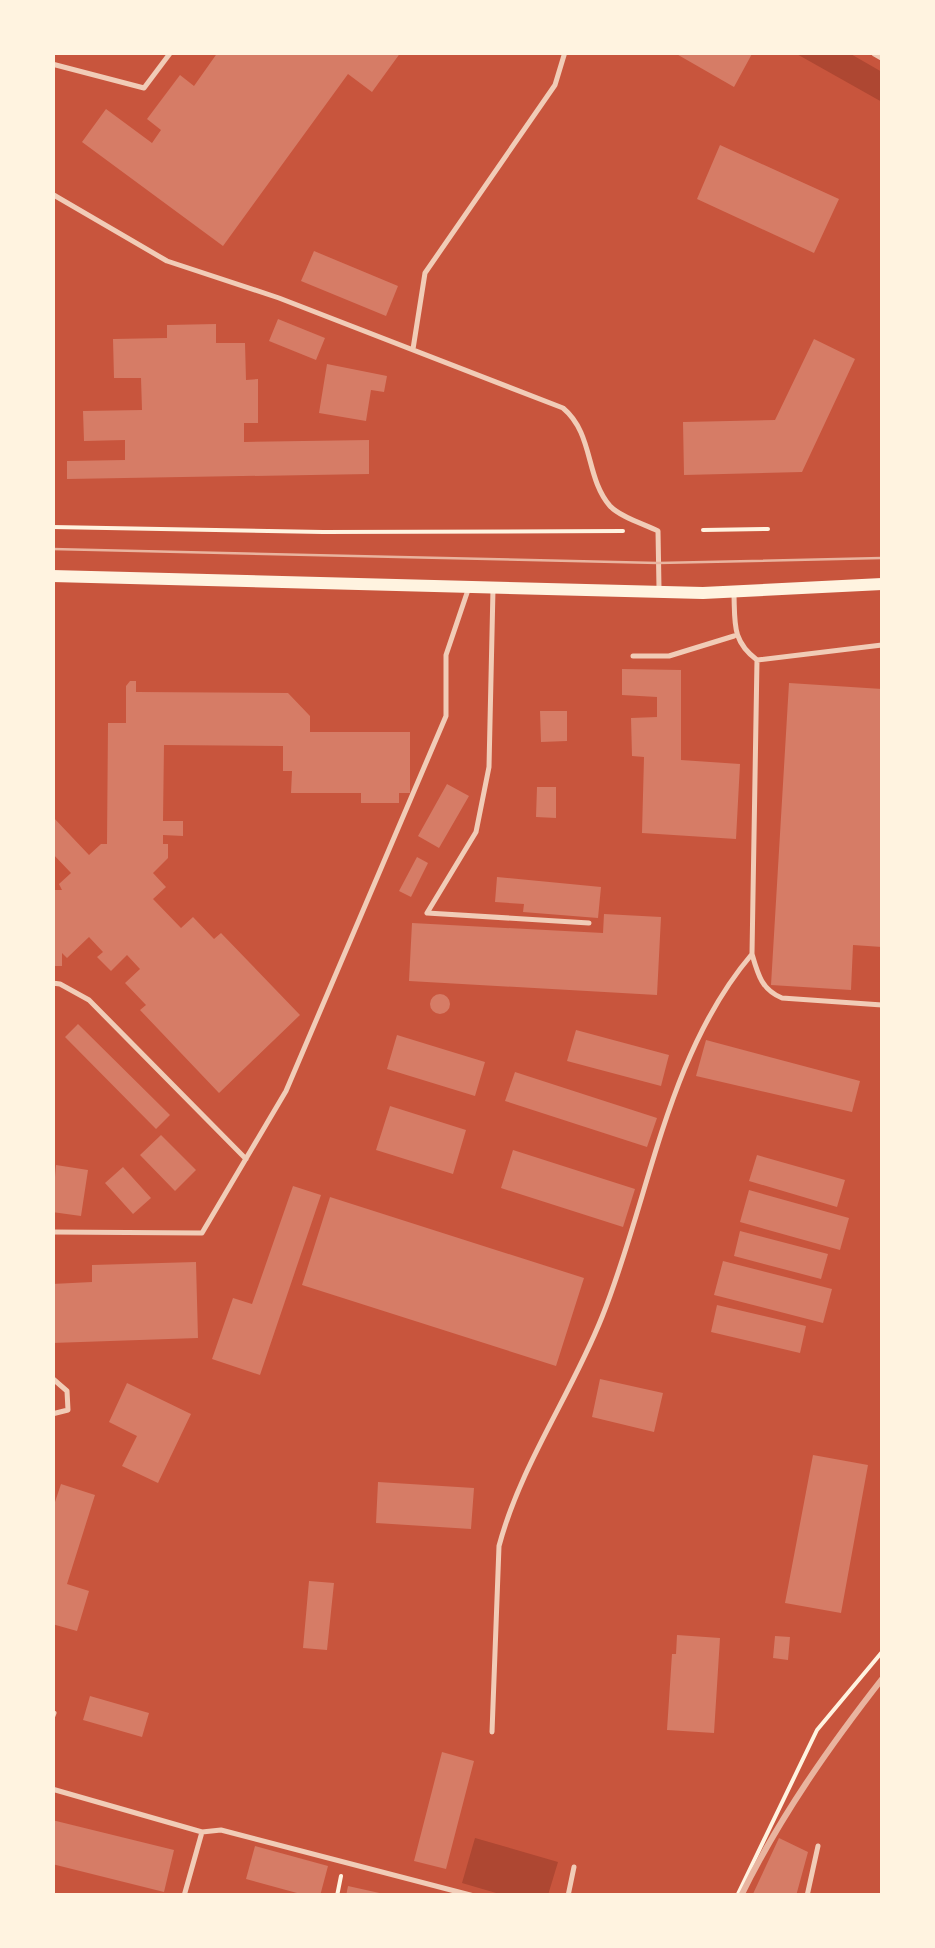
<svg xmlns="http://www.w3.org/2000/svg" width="935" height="1948" viewBox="0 0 935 1948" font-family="Roboto,sans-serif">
  <rect width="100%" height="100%" fill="#c8553d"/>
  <path fill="#ae4732" d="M 795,53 L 849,53 L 882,72 L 882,102 Z
    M 475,1838 L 558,1862 L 548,1895 L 503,1895 L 462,1883 Z"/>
  <path fill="#d67c66" d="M 218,52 L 401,52 L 372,92 L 348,74 L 223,246 L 82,142 L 106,109 L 152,143 L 161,130 L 147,119 L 180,75 L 194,86 Z
    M 673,52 L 753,52 L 734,87 Z
    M 720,145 L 839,199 L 814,253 L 697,199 Z
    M 314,251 L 398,286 L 386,316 L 301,281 Z
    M 278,319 L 325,338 L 316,360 L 269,341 Z
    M 216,324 L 216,343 L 245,343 L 246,380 L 258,379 L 258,423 L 244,423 L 244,442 L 369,440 L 369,474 L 67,479 L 67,461 L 125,460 L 125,440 L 84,441 L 83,411 L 142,410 L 141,378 L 114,378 L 113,339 L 167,338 L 167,325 Z
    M 814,339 L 855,359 L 802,472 L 684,475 L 683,422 L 775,420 Z
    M 327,364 L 387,376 L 384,392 L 371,390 L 366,421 L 319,413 Z
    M 622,669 L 681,670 L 681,760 L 740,764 L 736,839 L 642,833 L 644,757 L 632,756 L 631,718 L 657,717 L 657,697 L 622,695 Z
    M 130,681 L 136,681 L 136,692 L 288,693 L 310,716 L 310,732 L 410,732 L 410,793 L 399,793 L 399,803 L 361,803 L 361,793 L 291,793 L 292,771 L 283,771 L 283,746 L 164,745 L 163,821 L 183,821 L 183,836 L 163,835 L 163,844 L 168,844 L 168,858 L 153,873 L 166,887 L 153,899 L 181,928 L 193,917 L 214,939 L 221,933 L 300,1015 L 219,1093 L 140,1010 L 146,1005 L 125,983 L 140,969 L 127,955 L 111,971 L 97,957 L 103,952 L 89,937 L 67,958 L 62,953 L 62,966 L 52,966 L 52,890 L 62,890 L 59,884 L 71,873 L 52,853 L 52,816 L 89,855 L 101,844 L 107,844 L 108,723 L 126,723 L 126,686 Z
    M 789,683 L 882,689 L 882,947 L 853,945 L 851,990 L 771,985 Z
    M 540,711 L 567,711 L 567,741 L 541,742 Z
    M 447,784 L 469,796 L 439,848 L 418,836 Z
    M 537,787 L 556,787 L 556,818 L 536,817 Z
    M 417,857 L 428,863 L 411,897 L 399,891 Z
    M 497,877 L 601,887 L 598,918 L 523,912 L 524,904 L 495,902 Z
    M 604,914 L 661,917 L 657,995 L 409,981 L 412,923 L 603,933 Z
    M430 1004a10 10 0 1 1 20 0a10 10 0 1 1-20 0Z
    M 78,1024 L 170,1115 L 156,1129 L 65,1037 Z
    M 576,1030 L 669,1055 L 661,1086 L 567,1061 Z
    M 397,1035 L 485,1062 L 475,1096 L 387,1069 Z
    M 706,1040 L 860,1081 L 852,1112 L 696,1076 Z
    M 515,1072 L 657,1118 L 647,1147 L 505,1101 Z
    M 390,1106 L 466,1130 L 453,1174 L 376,1150 Z
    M 161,1135 L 196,1170 L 175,1191 L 140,1155 Z
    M 513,1150 L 635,1189 L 623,1227 L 501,1188 Z
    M 757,1155 L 845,1180 L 837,1207 L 749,1181 Z
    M 56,1165 L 88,1170 L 81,1216 L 52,1212 Z
    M 123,1167 L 151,1198 L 133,1214 L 105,1183 Z
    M 293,1186 L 321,1195 L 260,1375 L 212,1359 L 233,1298 L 252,1304 Z
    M 749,1190 L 849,1218 L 840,1250 L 740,1222 Z
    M 330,1197 L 584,1278 L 556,1366 L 302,1285 Z
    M 740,1231 L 828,1254 L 821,1279 L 734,1256 Z
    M 723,1261 L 832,1289 L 823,1323 L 714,1295 Z
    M 196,1262 L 198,1338 L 52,1343 L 52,1284 L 92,1282 L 92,1265 Z
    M 717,1305 L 806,1326 L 800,1353 L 711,1332 Z
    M 600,1379 L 663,1393 L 654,1432 L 592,1417 Z
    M 127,1383 L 191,1414 L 158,1483 L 122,1466 L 137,1436 L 109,1422 Z
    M 813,1455 L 868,1465 L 841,1613 L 785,1603 Z
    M 378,1482 L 474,1488 L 471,1529 L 376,1523 Z
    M 61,1484 L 95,1495 L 67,1584 L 89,1591 L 77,1631 L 52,1624 L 52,1511 Z
    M 309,1581 L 334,1583 L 327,1650 L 303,1648 Z
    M 677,1635 L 720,1638 L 714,1733 L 667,1730 L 672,1654 L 676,1654 Z
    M 775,1636 L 790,1637 L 788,1660 L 773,1658 Z
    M 90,1696 L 149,1713 L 142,1737 L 83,1720 Z
    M 442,1752 L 474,1761 L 446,1869 L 414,1861 Z
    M 52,1820 L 174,1850 L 164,1892 L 52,1864 Z
    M 779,1838 L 808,1852 L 796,1896 L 752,1896 Z
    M 255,1846 L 328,1866 L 320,1896 L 308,1896 L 246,1879 Z
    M 348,1886 L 384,1894 L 384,1896 L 346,1896 Z"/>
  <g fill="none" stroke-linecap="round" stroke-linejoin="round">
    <path stroke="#fff3e0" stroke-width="4" d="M 52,527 L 323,532 L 623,531
      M 703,530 L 768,529
      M 337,1896 L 341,1876
      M 737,1896 L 817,1730 L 882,1652"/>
    <path stroke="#f1ccb7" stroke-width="5" d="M 52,64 L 144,88 L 171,52
      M 52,194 L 167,261 L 279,298 L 563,408 C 594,434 585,477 610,506 C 620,517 644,524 658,531 L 659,588
      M 413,349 L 425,273 L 555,85 L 565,52
      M 493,589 L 489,767 L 476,832 L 427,913 L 589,923
      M 734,595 C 735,624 732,641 757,660 L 882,645
      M 633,656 L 669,656 L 734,636
      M 757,660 L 752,954 C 758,975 762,990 782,998 L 882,1005
      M 52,983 L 60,984 L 89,1000 L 246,1159
      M 52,1232 L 202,1233 L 286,1091 L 446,716 L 446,655 L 469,587
      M 52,1378 L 67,1391 L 68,1410 L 52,1414
      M 52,1718 L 54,1713
      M 492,1732 L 499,1546 C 521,1464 571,1395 602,1317 C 650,1198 666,1055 752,954
      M 52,1789 L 202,1832 L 221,1830 L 474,1896
      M 184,1896 L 202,1832
      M 568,1896 L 574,1867
      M 807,1896 L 818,1846"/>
    <path stroke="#f1ccb7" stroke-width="9" d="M 875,52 L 882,56"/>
    <path stroke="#fff3e0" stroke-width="12" d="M 52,576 L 703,593 L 882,584"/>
    <path stroke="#e9b49f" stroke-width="2.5" d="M 52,549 L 658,563 L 882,558"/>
    <path stroke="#e9b49f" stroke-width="6" d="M 741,1896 C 779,1818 829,1747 882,1679"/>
  </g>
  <rect width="935" height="1948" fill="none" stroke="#fff3e0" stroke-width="110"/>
</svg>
